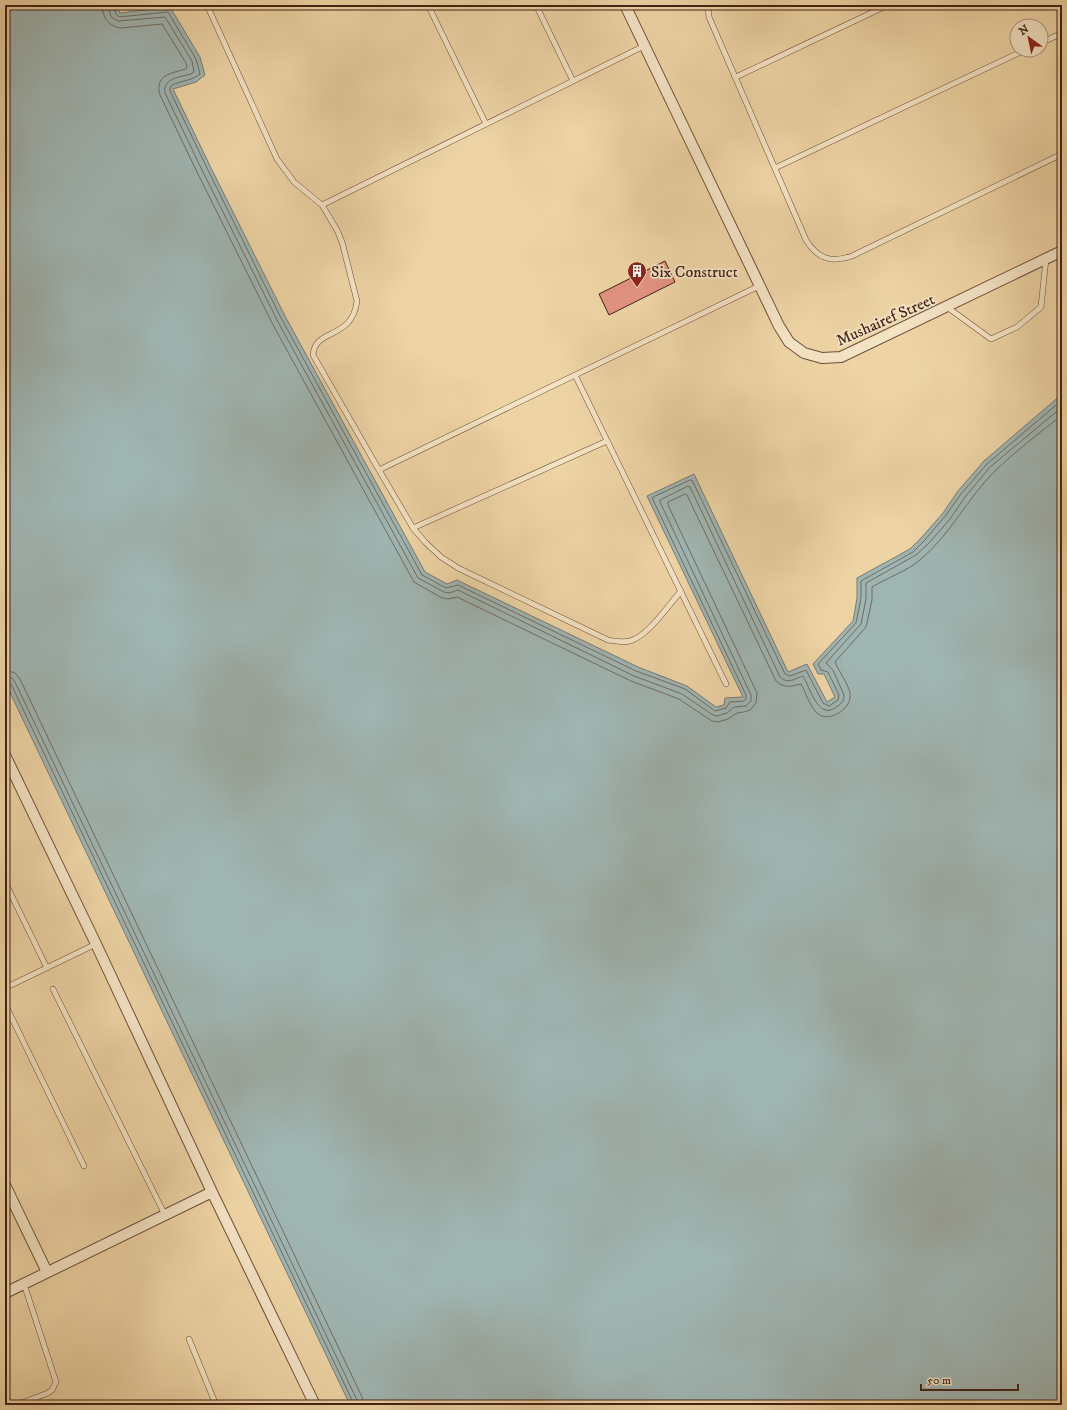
<svg xmlns="http://www.w3.org/2000/svg" width="1067" height="1410" viewBox="0 0 1067 1410" font-family="'IM FELL DW Pica',serif">
  <rect width="100%" height="100%" fill="#eed4a5"/>
  <filter id="stains"><feTurbulence type="fractalNoise" baseFrequency=".005" numOctaves="4"/><feColorMatrix values="0 0 0 0 .2 0 0 0 0 .09 0 0 0 0 .02 0 0 0 .5 -.17"/></filter>
  <radialGradient id="worn" r=".72"><stop offset=".6" stop-color="#630" stop-opacity="0"/><stop offset="1" stop-color="#630" stop-opacity=".3"/></radialGradient>
  <path fill="#9fb5b2" stroke="#7a7a73" d="M 5,5 L 116,5 L 120,13 L 170,7 L 200,57 L 205,75 L 196,82 L 173,89 L 210,166 L 285,316 L 425,572 L 447,584 L 457,580 L 638,667 L 687,686 L 716,707 L 724,705 L 725,698 L 743,697 L 647,496 L 694,474 L 788,672 L 807,664 L 827,702 L 835,697 L 824,674 L 818,674 L 813,664 L 853,621 L 857,598 L 857,578 L 910,549 L 922,537 L 943,513 L 958,491 L 984,461 L 1062,394 L 1062,1405 L 350,1405 L 5,682 Z"/>
  <g fill="none" stroke-linecap="round" stroke-linejoin="round">
    <path stroke="#716b63" stroke-width="1" d="M 102,5 C 102,17 109,27 121,28 L 162,24 L 186,63 L 187,67 L 186,69 C 172,73 154,75 160,95 L 197,172 L 272,323 L 414,582 L 442,598 L 448,599 L 457,597 L 631,681 L 679,699 L 712,721 L 718,722 L 728,719 L 737,713 L 744,712 L 750,710 L 756,703 L 757,693 L 668,505 L 668,502 L 685,494 L 687,495 L 776,681 C 785,689 791,686 801,684 C 806,693 810,707 818,714 C 830,723 853,708 850,693 C 848,683 839,672 835,662 L 866,627 L 872,600 L 872,587 C 887,578 907,571 920,560 C 950,535 967,499 994,472 C 1015,451 1040,433 1062,415
      M 108,5 L 111,17 L 118,21 L 165,17 L 192,61 L 194,72 L 191,74 C 181,77 162,78 165,93 L 202,170 L 277,320 L 418,578 L 444,592 L 449,593 L 458,590 L 634,676 L 682,694 L 713,715 L 717,716 L 727,713 L 734,707 L 746,706 L 751,701 L 751,695 L 660,502 L 660,500 L 688,486 L 690,487 L 780,677 C 789,685 795,678 803,676 C 810,688 818,719 835,708 C 841,704 844,702 844,695 L 833,670 L 826,663 L 861,624 L 866,599 L 866,583 L 916,555 L 929,543 L 950,519 L 965,497 L 990,467 L 1062,407
      M 113,5 L 116,14 L 119,17 L 168,12 L 196,59 L 200,74 C 191,82 175,81 170,87 L 170,91 L 207,168 L 281,318 L 422,575 L 446,588 L 458,585 L 636,671 L 685,689 L 715,711 L 726,708 L 730,702 L 744,701 L 746,699 L 746,695 L 653,500 L 653,497 L 690,480 L 692,480 L 785,674 L 790,676 L 806,670 L 823,703 L 829,706 L 838,700 L 839,695 L 828,672 L 821,670 L 818,664 L 856,623 L 861,598 L 861,581 L 913,552 L 925,540 L 946,515 L 961,494 L 987,464 L 1062,400
      M 5,670 L 15,673 L 20,679 L 362,1397 L 364,1405
      M 5,676 L 11,677 L 15,682 L 357,1400 L 358,1405
      M 5,681 L 8,682 L 11,684 L 353,1402 L 353,1405"/>
  </g>
  <path fill="#e29382" stroke="#432114" d="M 665,261 L 675,282 L 609,315 L 599,294 Z"/>
  <g fill="none" stroke-linecap="round" stroke-linejoin="round">
    <defs>
      <path id="service" d="M 207,5 L 277,159 L 294,182 L 322,205 L 337,230 L 342,242 L 357,301 C 352,341 315,327 313,355 L 379,470 L 413,528 L 426,543 L 441,557 L 458,568 L 608,640 C 615,641 622,643 630,641 C 648,636 668,606 681,591
        M 428,5 L 486,124
        M 536,5 L 573,81
        M 708,5 L 709,17 L 806,240 C 818,259 831,263 852,256 L 1062,154
        M 1041,43 L 1062,33
        M 736,77 L 888,5
        M 775,168 L 1025,50
        M 322,205 L 644,46
        M 947,307 L 991,339 L 1017,327 L 1041,307 L 1046,259
        M 575,375 L 726,684
        M 379,470 L 759,286
        M 413,528 L 607,441
        M 5,882 L 47,968
        M 5,988 L 96,944
        M 53,989 L 165,1215
        M 5,1004 L 84,1166
        M 189,1339 L 216,1405
        M 5,1374 L 7,1374
        M 16,1405 L 48,1393 L 52,1390 L 56,1382 L 24,1284"/>
      <path id="minor" d="M 625,5 L 779,326 L 789,342 L 804,353 L 822,358 L 841,357 L 1062,251
        M 5,755 L 96,944 L 212,1192 L 315,1405
        M 5,1185 L 47,1272
        M 5,1293 L 212,1192"/>
    </defs>
    <use href="#service" stroke="#6e4e38" stroke-width="6"/>
    <use href="#minor" stroke="#6e4e38" stroke-width="12"/>
    <use href="#service" stroke="#f4e3c4" stroke-width="5"/>
    <use href="#minor" stroke="#f4e3c4" stroke-width="10"/>
  </g>
  <defs>
    <symbol id="building-pin" viewBox="-11 -11 22 30"><path d="M0 17L-7.5 6A9.5 9.5 0 1 1 7.5 6Z" fill="#8f2418" stroke="#f4e3c4"/><path d="M-4-6H4V6H1V3H-1V6H-4ZM-2.5-4.3h1.7v1.8h-1.7ZM.8-4.3h1.7v1.8H.8ZM-2.5-1h1.7V.8h-1.7ZM.8-1h1.7V.8H.8Z" fill="#fff"/></symbol>
  </defs>
  <g fill-rule="evenodd">
    <use href="#building-pin" x="626" y="260" width="22" height="30"/>
  </g>
  <g text-anchor="middle" stroke-width="3.5" stroke-linejoin="round" paint-order="stroke">
    <g font-size="16" fill="#432114" stroke="#f4e3c4" text-anchor="start">
      <text x="651" y="277">Six Construct</text>
    </g>
    <g font-size="16" fill="#432114" stroke="#f4e3c4">
      <text transform="translate(885 319) rotate(-24)" y="6">Mushairef Street</text>
    </g>
  </g>
  <rect width="1067" height="1410" fill="none" stroke="#eed4a5" stroke-width="20"/>
  <rect x="6" y="6" width="1055" height="1398" fill="none" stroke="#432114" stroke-width="2"/>
  <rect x="10" y="10" width="1047" height="1390" fill="none" stroke="#432114"/>
  <g transform="translate(1029 38) rotate(327)"><circle r="19" fill="#f4e3c4" stroke="#ad957e"/>
  <path d="M0-3L7 15L0 10L-7 15Z" fill="#8f2418"/>
  <text y="-6" font-size="11" font-weight="bold" text-anchor="middle" fill="#432114">N</text>
  </g>
  <path d="M921 1384v6h97v-6" fill="none" stroke="#432114" stroke-width="2"/>
  <text x="927" y="1384" font-size="12" fill="#432114" stroke="#f4e3c4" stroke-width="3" paint-order="stroke">50 m</text>
  <rect width="100%" height="100%" filter="url(#stains)"/>
  <rect width="100%" height="100%" fill="url(#worn)"/>
</svg>
